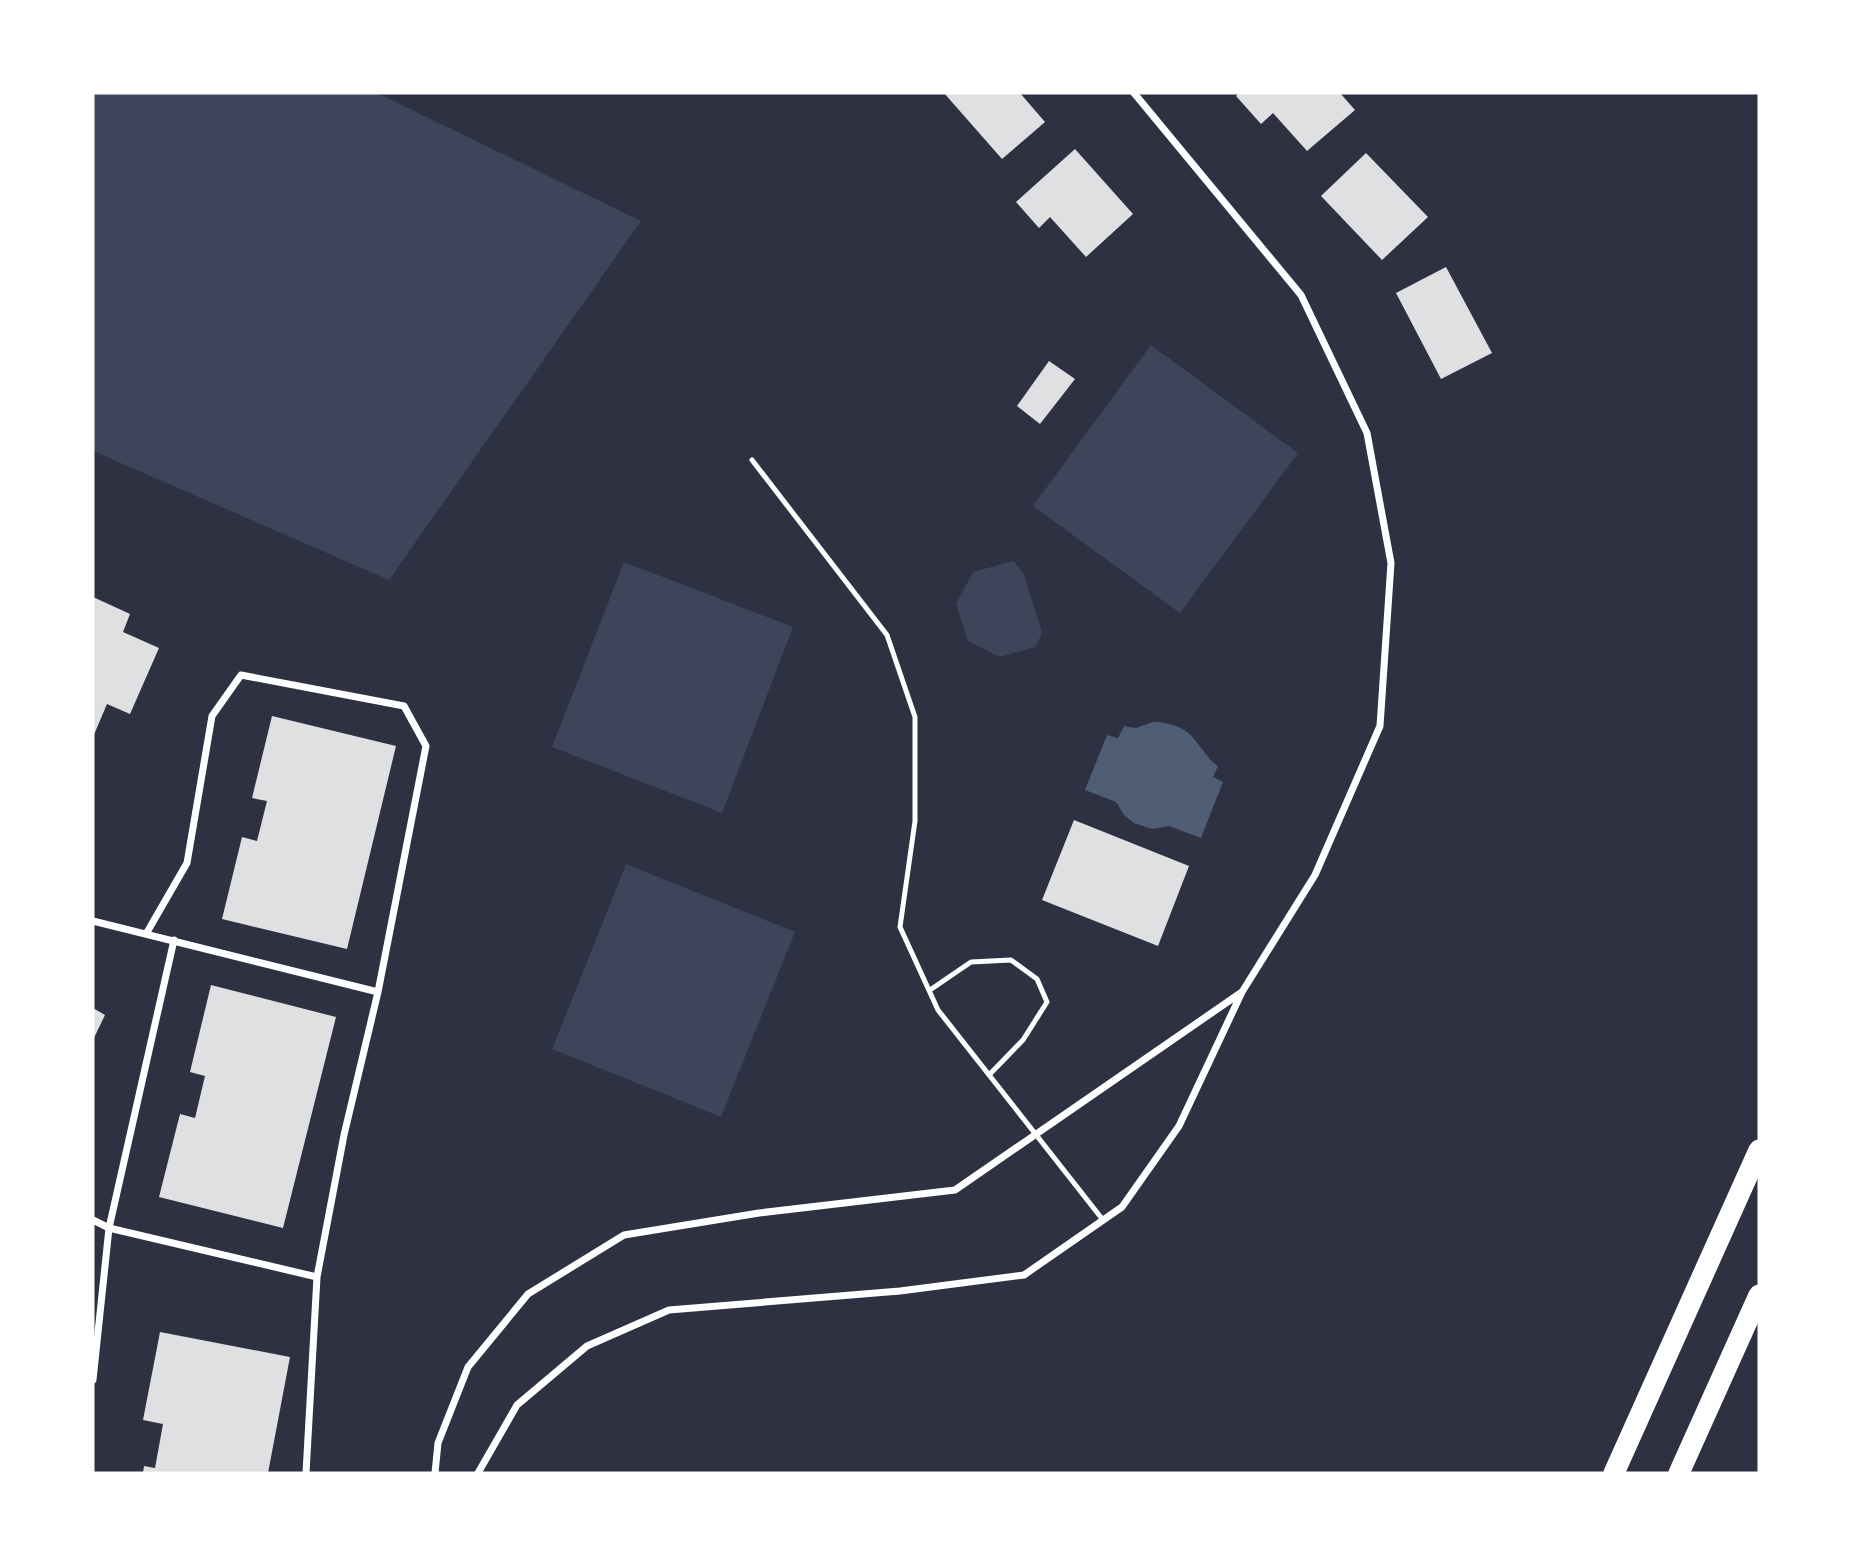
<svg xmlns="http://www.w3.org/2000/svg" width="1852" height="1566" viewBox="0 0 1852 1566" font-family="'Nunito Sans',sans-serif">
  <rect width="100%" height="100%" fill="#2d3142"/>
  <path fill="#3c4559" d="M 93,93 L 377,93 L 641,221 L 389,580 L 93,451 Z
    M 1151,345 L 1298,453 L 1180,613 L 1033,506 Z
    M 1013,561 L 1023,572 L 1042,632 L 1036,647 L 999,657 L 968,641 L 956,604 L 973,572 Z
    M 624,562 L 793,627 L 722,813 L 552,747 Z
    M 626,864 L 795,932 L 721,1117 L 552,1049 Z"/>
  <path fill="#4f5d75" d="M 1153,722 C 1171,722 1188,728 1198,744 C 1205,752 1209,760 1218,766 L 1213,777 L 1223,782 L 1201,838 L 1169,826 L 1152,829 L 1134,823 L 1124,815 L 1116,802 L 1085,790 L 1107,735 L 1118,738 L 1124,726 L 1136,728 Z"/>
  <path fill="#e0e0e3" d="M 944,93 L 1020,93 L 1045,122 L 1002,159 Z
    M 1239,93 L 1340,93 L 1355,110 L 1307,151 L 1273,113 L 1261,124 L 1236,96 Z
    M 1075,149 L 1133,214 L 1086,257 L 1050,217 L 1039,228 L 1016,202 Z
    M 1366,153 L 1428,217 L 1382,260 L 1321,196 Z
    M 1446,267 L 1492,353 L 1441,379 L 1396,293 Z
    M 1049,361 L 1075,379 L 1040,424 L 1017,406 Z
    M 93,597 L 130,614 L 123,632 L 159,648 L 130,714 L 107,704 L 93,737 Z
    M 272,716 L 396,746 L 347,949 L 222,919 L 242,837 L 257,841 L 267,801 L 252,798 Z
    M 1074,820 L 1189,866 L 1158,946 L 1042,900 Z
    M 211,985 L 336,1017 L 283,1228 L 159,1197 L 180,1114 L 195,1118 L 205,1076 L 190,1072 Z
    M 93,1008 L 105,1015 L 93,1040 Z
    M 160,1332 L 290,1357 L 268,1473 L 143,1473 L 144,1466 L 155,1468 L 163,1424 L 143,1420 Z"/>
  <g fill="none" stroke-linecap="round" stroke-linejoin="round">
    <path stroke="#fff" stroke-width="5" d="M 752,460 L 887,635 L 915,717 L 915,821 L 900,927 L 938,1010 L 1103,1220
      M 930,990 L 971,962 L 1011,960 L 1037,979 L 1047,1002 L 1023,1040 L 989,1075"/>
    <path stroke="#fff" stroke-width="7" d="M 1134,93 L 1301,295 L 1367,433 L 1391,563 L 1380,726 L 1315,875 L 1242,992
      M 93,921 L 378,992 L 426,746 L 404,706 L 241,675 L 212,716 L 187,863 L 146,934
      M 93,1220 L 109,1228 L 317,1277 L 344,1135 L 378,992
      M 93,1380 L 109,1228 L 174,940
      M 306,1473 L 317,1277
      M 435,1473 L 438,1443 L 468,1367 L 528,1294 L 624,1235 L 759,1213 L 955,1190 L 1242,992 L 1179,1126 L 1122,1207 L 1024,1275 L 900,1291 L 669,1310 L 587,1346 L 517,1405 L 478,1473"/>
    <path stroke="#fff" stroke-width="21" d="M 1614,1473 L 1759,1150
      M 1679,1473 L 1759,1295"/>
  </g>
  <rect width="1852" height="1566" fill="none" stroke="#ffffff" stroke-width="189"/>
</svg>
